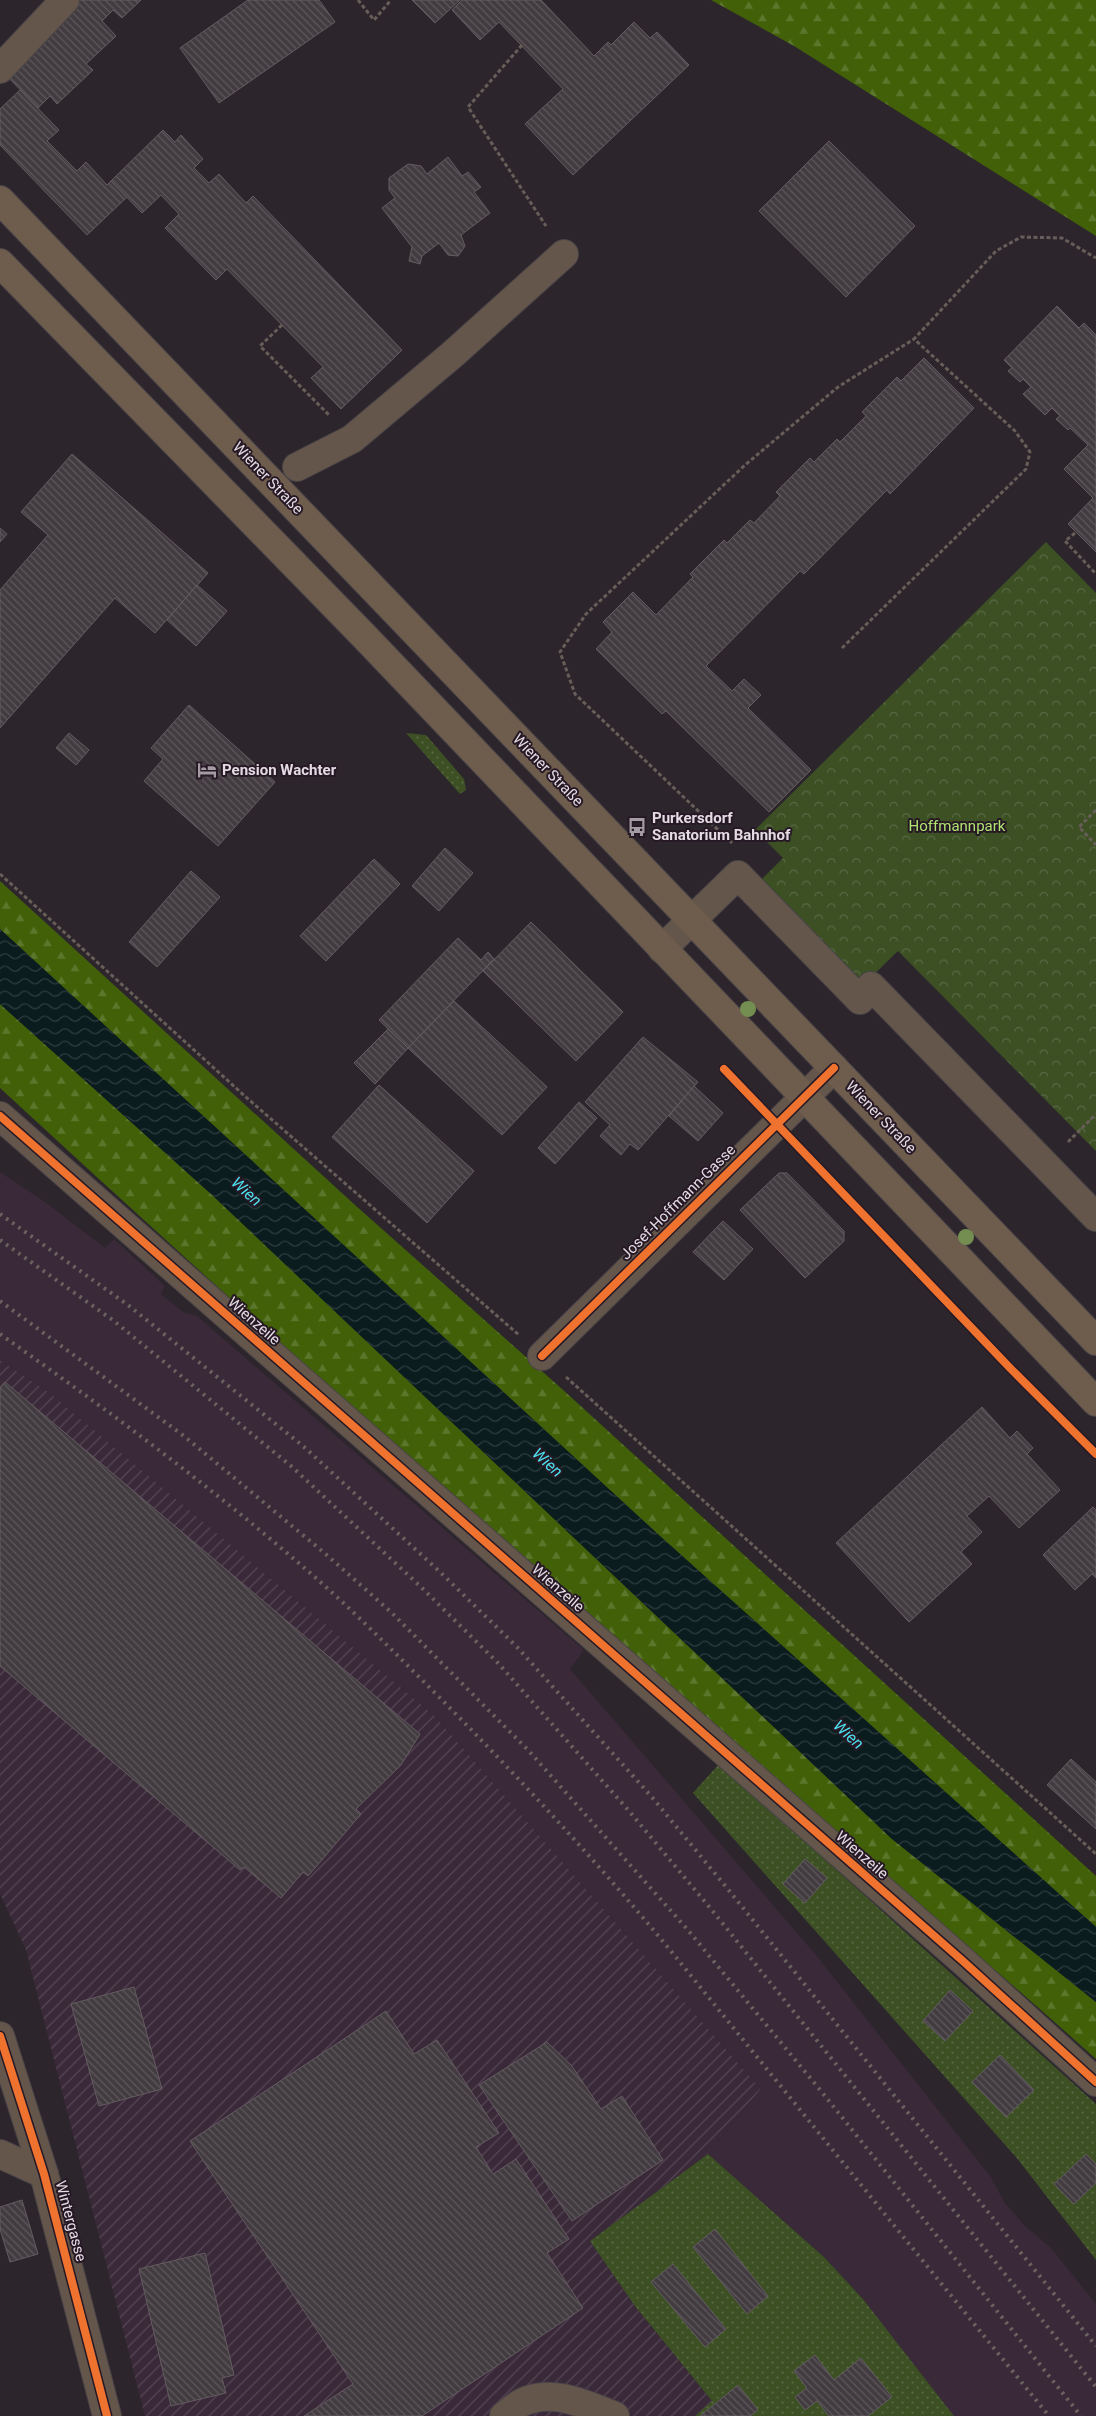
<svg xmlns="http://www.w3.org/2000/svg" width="1096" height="2416" viewBox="0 0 1096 2416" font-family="Roboto,sans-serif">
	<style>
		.industrial { fill: url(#industrial-furrows) }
		.built { fill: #3a2939 }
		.grass { fill: url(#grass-dots) }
		.forest { fill: url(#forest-firs) }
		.park { fill: url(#park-crowns) }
		.water { fill: url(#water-waves) }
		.building { fill: url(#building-back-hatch); stroke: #645c61 }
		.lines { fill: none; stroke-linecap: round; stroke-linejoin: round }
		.minor-casing { stroke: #494448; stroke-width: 30 }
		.major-casing { stroke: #494448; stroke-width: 30 }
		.path { stroke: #685e59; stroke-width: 3; stroke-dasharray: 4 2.5; stroke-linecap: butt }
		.minor { stroke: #65564b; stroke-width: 28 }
		.major { stroke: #6e5c4d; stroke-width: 28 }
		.rail { stroke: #6b625f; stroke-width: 4; stroke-dasharray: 2.5 5; stroke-linecap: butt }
		.cycleway-casing { stroke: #261925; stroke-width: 11 }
		.cycleway { stroke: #ef722f; stroke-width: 8 }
		.tree { fill: #748e51 }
		.labels { text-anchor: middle; stroke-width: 4; stroke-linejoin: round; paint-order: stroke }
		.street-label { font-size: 15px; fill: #e4dbe3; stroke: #261925 }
		.poi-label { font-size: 15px; font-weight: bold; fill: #e4dbe3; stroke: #261925; text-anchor: start }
		.park-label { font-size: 15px; fill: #aee370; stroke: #261925 }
		.water-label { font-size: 16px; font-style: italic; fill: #4ae1ed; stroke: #261925 }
	</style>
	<defs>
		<pattern id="industrial-furrows" width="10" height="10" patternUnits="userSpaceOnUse" patternTransform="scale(1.25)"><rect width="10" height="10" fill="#3a2939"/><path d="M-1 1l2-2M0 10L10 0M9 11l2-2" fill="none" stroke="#564756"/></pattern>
		<pattern id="grass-dots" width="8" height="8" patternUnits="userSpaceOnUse" patternTransform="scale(1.25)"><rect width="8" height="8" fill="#3c5024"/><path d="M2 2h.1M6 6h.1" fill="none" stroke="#586944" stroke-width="1.8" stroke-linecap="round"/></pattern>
		<pattern id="forest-firs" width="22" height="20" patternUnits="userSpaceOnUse" patternTransform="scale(1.25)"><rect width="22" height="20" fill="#416008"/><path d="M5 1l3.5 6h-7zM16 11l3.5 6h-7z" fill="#5c762c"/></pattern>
		<pattern id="park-crowns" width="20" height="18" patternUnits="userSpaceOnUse" patternTransform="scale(1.25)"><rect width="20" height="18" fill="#3c5024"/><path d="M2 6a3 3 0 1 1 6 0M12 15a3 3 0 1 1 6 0" fill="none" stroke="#586944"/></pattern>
		<pattern id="water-waves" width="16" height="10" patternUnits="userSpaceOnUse" patternTransform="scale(1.25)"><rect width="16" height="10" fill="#0b1c1e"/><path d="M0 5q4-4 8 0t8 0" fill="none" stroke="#2e3c3f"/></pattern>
		<pattern id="building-back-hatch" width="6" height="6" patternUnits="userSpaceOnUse" patternTransform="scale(1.25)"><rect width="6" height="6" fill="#423c40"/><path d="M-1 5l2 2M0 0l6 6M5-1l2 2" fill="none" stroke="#5d585b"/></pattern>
	</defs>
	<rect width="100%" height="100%" fill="#2c262c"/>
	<!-- industrial -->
	<path class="industrial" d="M0,1360l50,33 385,323 326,373 -53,65 -118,87 45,65 78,96 -18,14h-550l-119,-466 -26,-56z"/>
	<!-- built -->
	<path class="built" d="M0,1172l45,30 60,46 9,-9 51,47 -4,8 22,18 14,4 387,334 -14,19 246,286 174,221 15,27 19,22 27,23 45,56v112h-142l-91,-117 -39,-42 -116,-103 53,-65 -326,-373 -385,-323 -50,-33z"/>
	<!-- grass -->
	<g class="grass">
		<path d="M406,733l20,2 38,44 2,11 -6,4z"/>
		<path d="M719,1764l377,340v156l-80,-103 -323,-364z"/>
		<path d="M708,2154l116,103 39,42 91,117h-259l17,-15 -77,-95 -45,-65z"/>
	</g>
	<!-- forest -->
	<g class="forest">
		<path d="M711,0h385v236l-302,-190z"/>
		<path d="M0,881l355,324 207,184 534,487v51l-435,-390 -661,-608z"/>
		<path d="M0,1004l211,190 681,645 204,163v57c-126,-113 -257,-221 -384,-332 -240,-210 -478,-423 -712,-639z"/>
	</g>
	<!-- park -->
	<path class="park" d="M1046,542l50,51v558l-198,-200 -39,38 -103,-104 27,-27 -28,-28z"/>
	<!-- water -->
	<path class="water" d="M0,929l661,608 435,390v75l-204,-163 -681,-645 -211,-190z"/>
	<!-- building -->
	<g class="building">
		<path d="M72,0h69l-19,18 -9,-8 -11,11 14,15 -30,28 7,6 -36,34 -7,-8 -12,12 -32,-33z"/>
		<path d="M248,0h71l16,22 -116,81 -39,-55z"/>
		<path d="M412,0h48l-25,23z"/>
		<path d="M462,0h79l53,56 14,-14 3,3 23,-23 16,16 7,-6 32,33 -116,110 -48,-51 38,-35 -64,-67 -19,18 -28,-30z"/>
		<path d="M20,90l39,40 -12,11 30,30 9,-9 21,23 4,-4 16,16 -40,38 -87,-90v-36z"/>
		<path d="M163,130l12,12 6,-7 22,24 -9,9 15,15 10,-9 27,29 7,-7 149,154 -61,59 -30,-31 12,-11 -41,-42 -55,-56 -11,11 -51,-52 14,-14 -18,-19 -19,18 -31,-32z"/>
		<path d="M829,141l86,85 -69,71 -87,-86z"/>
		<path d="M448,157l14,19 6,-4 13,15 -7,5 16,21 -29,22 4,11 -7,10 -10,-1 -9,-12 -17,13 -2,8 -11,-3 3,-14 -30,-39 13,-10 -6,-8v-12l19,-14 13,2 6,8z"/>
		<path d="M1057,306l22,22 5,-5 12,12v217l-28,-28 25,-26 -29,-29 24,-24 -18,-17 -2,2 -12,-11 4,-3 -8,-8 -7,7 -22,-21 8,-7 -8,-8 -3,3 -12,-11 4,-3 -8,-8z"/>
		<path d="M924,358l50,50 -84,86 -3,-4 -83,84 -4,-3 -94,95 26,25 12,-12 17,16 -13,13 63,62 -42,42 -103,-101 -4,3 -66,-65 16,-17 -9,-10 30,-30 23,23 37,-38 -3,-3 34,-34 3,3 23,-23 4,3 26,-27 -4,-4 34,-34 4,4 23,-23 3,3 26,-26 -4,-4 35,-35 4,4z"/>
		<path d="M72,454l136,119 -53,60 -40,-35 -115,130v-138l48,-55 -27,-23z"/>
		<path d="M0,528l7,6 -7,8z"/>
		<path d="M197,585l30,26 -31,35 -29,-26z"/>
		<path d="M189,705l86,77 -57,64 -74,-65 19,-22 -12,-11z"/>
		<path d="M69,733l20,17 -13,15 -20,-17z"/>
		<path d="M445,848l28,25 -34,38 -27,-25z"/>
		<path d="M374,859l26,25 -74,77 -26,-25z"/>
		<path d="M191,871l29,26 -63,70 -28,-25z"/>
		<path d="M531,922l92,90 -47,49 -93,-90z"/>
		<path d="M458,938l23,22 7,-8 6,7 -86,89 -29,-28z"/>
		<path d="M454,1001l93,86 -45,48 -94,-87z"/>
		<path d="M388,1029l20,19 -33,36 -21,-21z"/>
		<path d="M643,1037l55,45 -60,68 -8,-6 -9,11 -21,-19 10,-11 -25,-23z"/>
		<path d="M379,1085l95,86 -47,52 -95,-86z"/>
		<path d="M694,1086l29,27 -25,28 -29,-25z"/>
		<path d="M579,1102l18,16 -42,46 -17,-16z"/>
		<path d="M779,1173h8l57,58v10l-39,37 -65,-68z"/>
		<path d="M723,1221l30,28 -29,31 -31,-28z"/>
		<path d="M5,1382l415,352 -19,31 -45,44 5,5 -40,47 -13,15 -5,-4 -22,26 -37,-31 -4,3 -240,-204v-278z"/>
		<path d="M982,1407l28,31 7,-7 16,17 -6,6 33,36 -41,38 -30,-32 -22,20 15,16 -21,20 11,12 -63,58 -73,-79z"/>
		<path d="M1093,1507l3,3v68l-4,-4 -17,16 -32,-35z"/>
		<path d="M1071,1759l25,23v47l-49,-44z"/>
		<path d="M805,1859l22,19 -22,25 -22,-19z"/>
		<path d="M134,1987l28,102 -63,17 -28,-102z"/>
		<path d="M950,1990l23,21 -28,30 -22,-20z"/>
		<path d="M386,2011l28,43 23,-14 62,93 -23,14 17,27 23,-15 53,80 -22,14 36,55 -161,108h-118l49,-32 -163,-243z"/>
		<path d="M547,2042l24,23 30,44 21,-13 41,64 -91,61 -93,-136z"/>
		<path d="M1000,2055l34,35 -28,27 -34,-35z"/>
		<path d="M1086,2154l10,10v19l-22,21 -20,-20z"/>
		<path d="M22,2200l16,54 -28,8 -10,-33v-22z"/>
		<path d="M715,2229l53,67 -21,18 -54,-67z"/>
		<path d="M205,2253l29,122 -12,3 4,15 -55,13 -32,-137z"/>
		<path d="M673,2264l53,65 -21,18 -54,-65z"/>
		<path d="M815,2355l19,25 27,-22 31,39 -24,19h-39l-12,-15 -12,9 -10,-13 12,-9 -13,-17z"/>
		<path d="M738,2385l20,25 -8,6h-50z"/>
	</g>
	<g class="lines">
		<!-- minor casing -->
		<g class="minor-casing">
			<g id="minor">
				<path d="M0,69l65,-69"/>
				<path d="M297,467l55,-28 101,-85 111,-100"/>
				<path d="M662,949l76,-74 122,125 11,-14 225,231"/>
				<path d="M0,1116l964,846 132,120"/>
				<path d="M542,1356l292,-288"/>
				<path d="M0,2036l44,138 63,242"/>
				<path d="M0,2154l44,20"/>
				<path d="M504,2416c6,-4 12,-11 19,-14 30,-14 64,3 92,14"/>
			</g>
		</g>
		<!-- major casing -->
		<g class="major-casing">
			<g id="major">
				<path d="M0,200l1096,1141"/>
				<path d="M0,263l363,372 733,767"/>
			</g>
		</g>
		<!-- path -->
		<g class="path">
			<path d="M358,0l16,20 17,-20"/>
			<path d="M522,45l-54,62 78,119"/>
			<path d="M282,325l-22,21 69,69"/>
			<path d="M1075,533l-10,8 31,33"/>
			<path d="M842,648l184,-179 4,-17 -15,-21 -101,-92 82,-88 25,-14 41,1 34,20"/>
			<path d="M1096,810l-17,17 17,18"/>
			<path d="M732,843l-157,-149 -15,-42 26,-38 159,-149 93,-78 76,-48"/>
			<path d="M0,874l247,224 272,237"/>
			<path d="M1068,1142l28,-28"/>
			<path d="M566,1377l530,477"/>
		</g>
		<!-- minor -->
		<use href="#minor" class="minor"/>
		<!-- major -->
		<use href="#major" class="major"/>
		<!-- rail -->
		<g class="rail">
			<path d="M0,1214l128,91 175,141 136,125 78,76 134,149 80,97 365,453"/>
			<path d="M0,1240l114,81 177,145 130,121 77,76 131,148 82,98 385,478"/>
			<path d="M0,1301l184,135 144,120 64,57 136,137 159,179 134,162 260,325"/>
			<path d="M0,1334c109,77 217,157 317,245 45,40 86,82 128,124 77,78 151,158 221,242l383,471"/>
		</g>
		<!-- cycleway casing -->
		<g class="cycleway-casing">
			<g id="cycleway">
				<path d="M724,1069l287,300 85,85"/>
				<path d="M0,1116l964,846 132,120"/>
				<path d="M542,1356l292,-288"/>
				<path d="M0,2036l44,138 63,242"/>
			</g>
		</g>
		<!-- cycleway -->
		<use href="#cycleway" class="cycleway"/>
	</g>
	<!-- trees -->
	<g class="tree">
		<circle cx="748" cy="1009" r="8"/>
		<circle cx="966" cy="1237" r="8"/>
	</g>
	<!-- icons -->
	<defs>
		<g id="hotel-bare" transform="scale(1.5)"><path d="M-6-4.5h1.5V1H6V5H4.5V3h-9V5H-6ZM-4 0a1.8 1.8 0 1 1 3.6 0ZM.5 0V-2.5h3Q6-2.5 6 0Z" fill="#a49ca3" stroke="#261925" stroke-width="2.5" paint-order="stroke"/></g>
		<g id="bus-bare" transform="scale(1.5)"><path d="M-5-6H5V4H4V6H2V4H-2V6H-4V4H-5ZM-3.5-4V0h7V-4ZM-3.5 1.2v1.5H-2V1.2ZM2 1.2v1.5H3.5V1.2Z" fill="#a49ca3" stroke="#261925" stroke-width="2.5" paint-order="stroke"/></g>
	</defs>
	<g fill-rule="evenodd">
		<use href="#hotel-bare" x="207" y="770"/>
		<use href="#bus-bare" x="637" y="827"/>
	</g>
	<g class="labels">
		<!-- street labels -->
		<g class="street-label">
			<text transform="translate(268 478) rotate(46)" y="5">Wiener Straße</text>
			<text transform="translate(548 770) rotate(46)" y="5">Wiener Straße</text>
			<text transform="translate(881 1117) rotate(46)" y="5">Wiener Straße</text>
			<text transform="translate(678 1202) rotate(-45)" y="5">Josef-Hoffmann-Gasse</text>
			<text transform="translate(254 1321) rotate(41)" y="5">Wienzeile</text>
			<text transform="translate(558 1588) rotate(41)" y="5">Wienzeile</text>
			<text transform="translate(862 1855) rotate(41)" y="5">Wienzeile</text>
			<text transform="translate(71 2221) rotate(75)" y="5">Wintergasse</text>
		</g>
		<!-- poi labels -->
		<g class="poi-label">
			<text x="222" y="775">Pension Wachter</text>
			<text x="652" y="823">Purkersdorf<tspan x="652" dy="17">Sanatorium Bahnhof</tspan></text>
		</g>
		<!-- park labels -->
		<g class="park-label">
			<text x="957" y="831">Hoffmannpark</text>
		</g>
		<!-- water labels -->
		<g class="water-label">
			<text transform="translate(247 1191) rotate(42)" y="6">Wien</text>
			<text transform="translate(548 1462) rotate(42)" y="6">Wien</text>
			<text transform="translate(849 1734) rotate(42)" y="6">Wien</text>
		</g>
	</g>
</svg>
